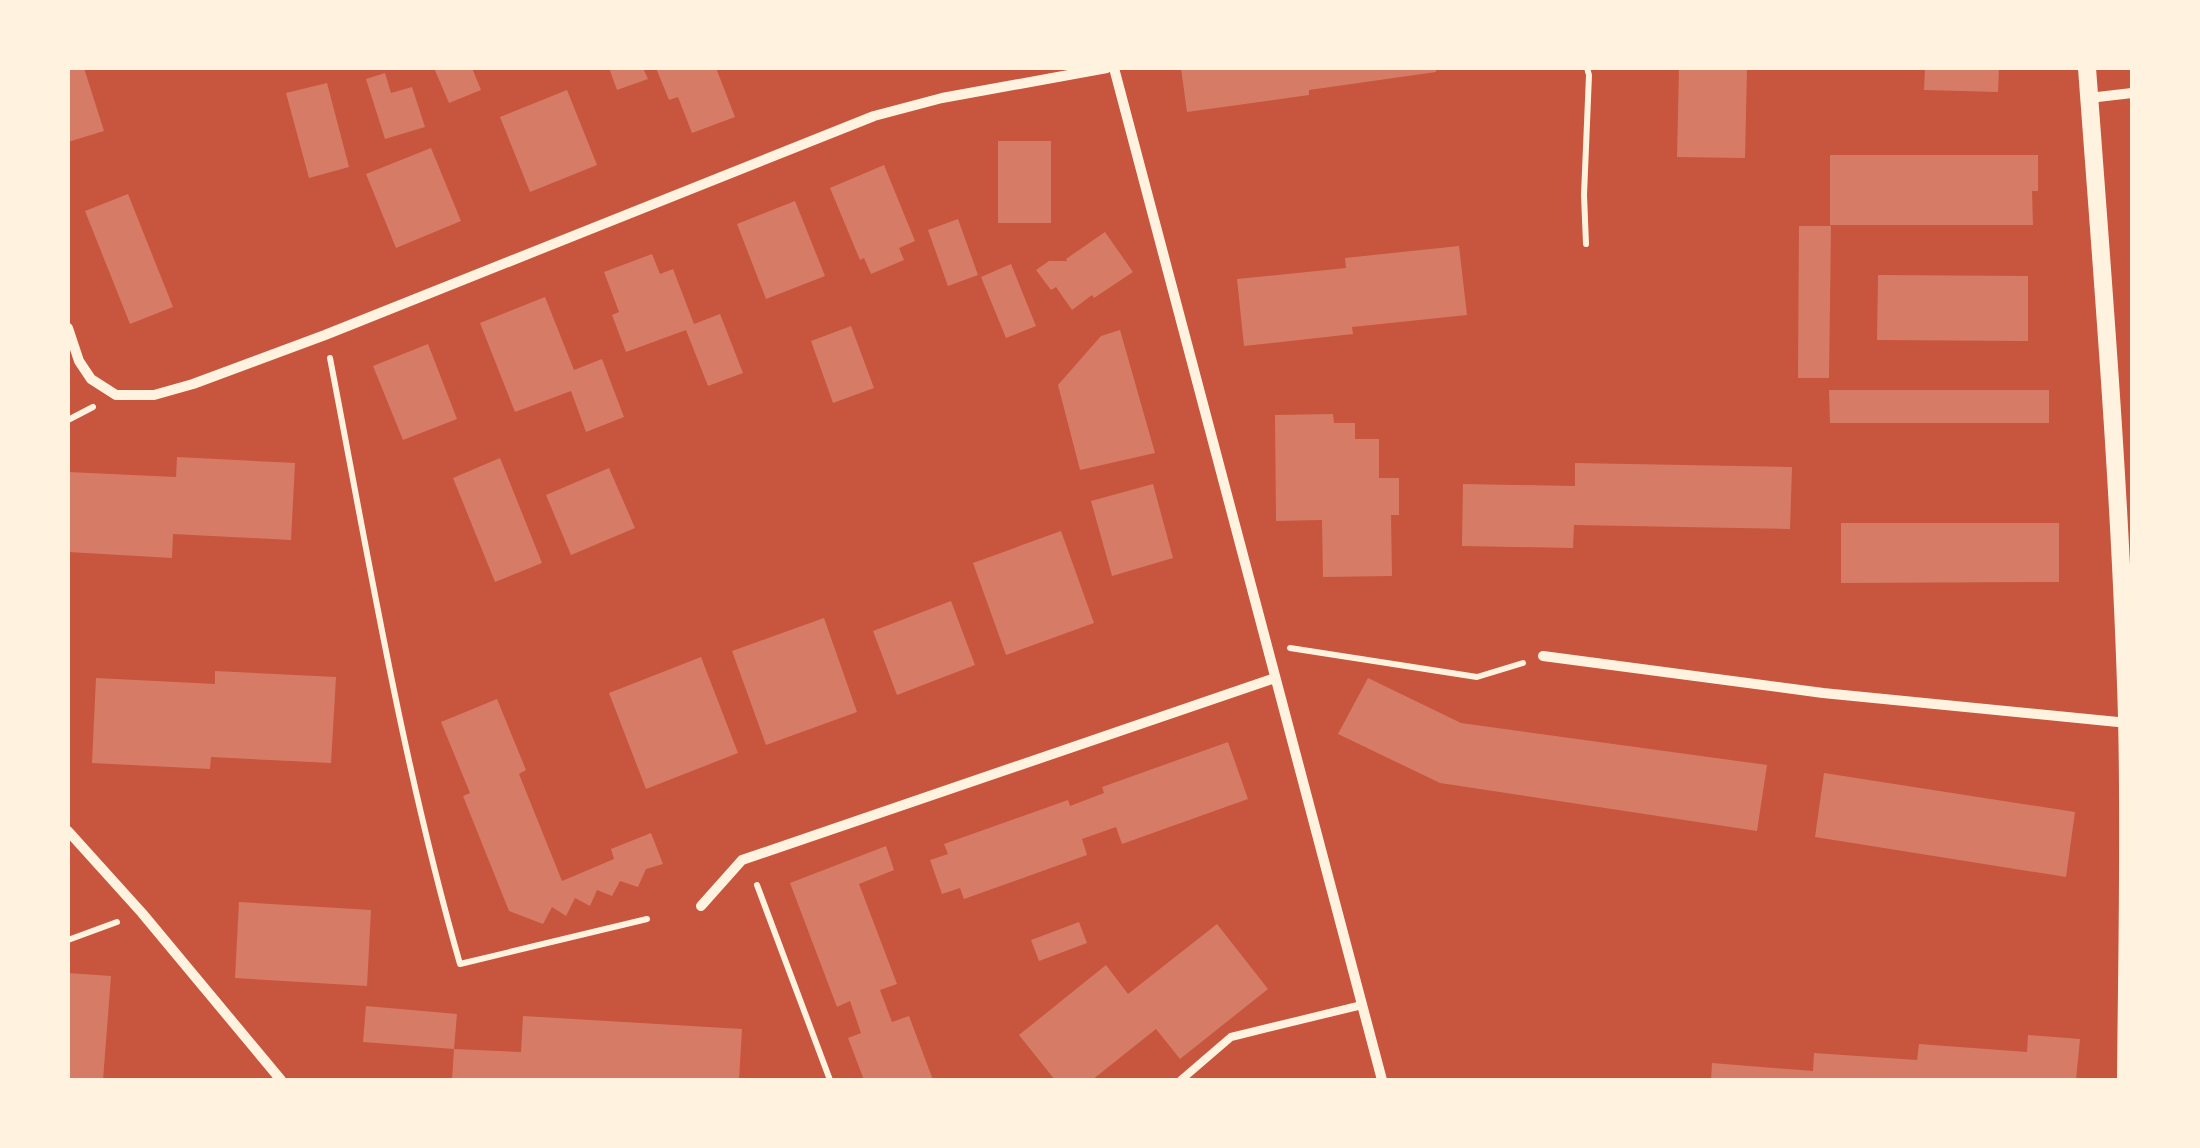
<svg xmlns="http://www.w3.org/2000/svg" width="2200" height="1148" viewBox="0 0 2200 1148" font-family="'IBM Plex Sans',sans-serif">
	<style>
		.building { fill: #d67c66 }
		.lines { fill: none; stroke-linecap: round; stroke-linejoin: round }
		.path { stroke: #fff3e0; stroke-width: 6 }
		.service { stroke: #fff3e0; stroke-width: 8 }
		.minor { stroke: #fff3e0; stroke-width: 10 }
		.tertiary { stroke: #fff3e0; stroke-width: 18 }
	</style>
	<rect width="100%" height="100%" fill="#c8553d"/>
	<!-- building -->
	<g class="building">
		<path d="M68,68h16l20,63 -36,11z"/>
		<path d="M434,68h38l9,22 -32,13z"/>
		<path d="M609,68h34l5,11 -31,11z"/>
		<path d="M656,68h60l19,49 -43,16 -14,-36 -9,3z"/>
		<path d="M1181,68h255v4l-127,18v5l-122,17z"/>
		<path d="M1679,68h68l-2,90 -68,-1z"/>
		<path d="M1925,68h74l-1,24 -74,-2z"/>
		<path d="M385,73l6,20 21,-6 13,40 -40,12 -19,-60z"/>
		<path d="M327,83l22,84 -40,11 -23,-85z"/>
		<path d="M567,90l30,75 -67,27 -30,-75z"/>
		<rect x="998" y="141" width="53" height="82"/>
		<path d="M431,148l30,73 -65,27 -30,-74z"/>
		<path d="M1830,155h208v36h-6l1,34h-203z"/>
		<path d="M884,165l31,76 -16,7 5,12 -33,14 -7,-16 -4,2 -30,-72z"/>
		<path d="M128,194l45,113 -43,17 -45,-113z"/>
		<path d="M795,201l30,75 -59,23 -29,-75z"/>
		<path d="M958,219l20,56 -30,11 -20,-56z"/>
		<path d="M1799,226h32l-2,152h-31z"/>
		<path d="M1105,232l28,40 -39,26 -2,-3 -20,15 -16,-23 -5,3 -15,-20 13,-9h18l-1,-2z"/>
		<path d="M1459,246l8,69 -115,12 1,7 -109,12 -7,-67 109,-11 -1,-10z"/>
		<path d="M652,254l8,20 13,-5 21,55 26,-10 23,59 -35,13 -22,-56 -60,22 -14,-37 7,-3 -15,-40z"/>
		<path d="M1011,264l25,62 -30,12 -25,-61z"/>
		<path d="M1878,275l150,1v65l-151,-1z"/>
		<path d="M545,297l29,73 28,-11 22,58 -38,15 -15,-41 -56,21 -35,-89z"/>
		<path d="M851,326l23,62 -41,15 -22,-62z"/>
		<path d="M1120,330l35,123 -75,17 -22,-85 43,-49z"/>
		<path d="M428,344l29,75 -54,21 -30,-74z"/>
		<path d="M1829,390h220v33h-219z"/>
		<path d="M1333,414l1,9h21v16h24v39h20v37h-8l1,61 -69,1 -1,-57 -46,1 -1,-106z"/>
		<path d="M177,457l118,6 -4,77 -118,-6 -1,24 -104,-6v-80l108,5z"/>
		<path d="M500,458l42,105 -47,19 -42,-104z"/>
		<path d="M1575,463l217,4 -2,62 -216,-4 -1,23 -111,-2 1,-62 112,2z"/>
		<path d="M609,468l26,60 -64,27 -25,-60z"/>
		<path d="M1153,484l20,74 -61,18 -21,-75z"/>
		<path d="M1841,523h218v59l-218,1z"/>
		<path d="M1061,531l33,92 -88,32 -33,-92z"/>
		<path d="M951,601l24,64 -78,30 -24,-64z"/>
		<path d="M824,618l33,94 -91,33 -34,-94z"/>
		<path d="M701,657l37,96 -92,36 -37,-96z"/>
		<path d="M215,671l121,6 -5,86 -120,-6 -1,12 -118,-6 4,-85 119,6z"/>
		<path d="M1368,678l93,45 306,42 -10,66 -317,-48 -102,-49z"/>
		<path d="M497,699l29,71 -7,4 43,107 52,-22 -3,-10 40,-16 12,31 -17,5 -8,18 -18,-6 -8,15 -15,-6 -7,16 -15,-8 -9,18 -14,-9 -9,17 -34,-13 -46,-115 7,-3 -29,-71z"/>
		<path d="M1228,742l20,57 -126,45 -6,-17 -34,12 5,16 -123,44 -4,-11 -18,6 -12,-34 18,-6 -4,-10 124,-44 2,6 34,-13 -2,-6z"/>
		<path d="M1824,773l251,39 -9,65 -251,-40z"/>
		<path d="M886,846l8,24 -35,14 38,100 -17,6 12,32 17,-6 24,64h-69l-16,-42 13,-5 -11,-32 -13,6 -47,-124z"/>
		<path d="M239,902l132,8 -4,76 -132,-8z"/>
		<path d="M1079,922l8,21 -48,18 -8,-21z"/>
		<path d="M1217,924l51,65 -88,70 -24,-30 -64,51h-37l-36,-45 87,-70 22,29z"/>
		<path d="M68,973l43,3 -8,104h-35z"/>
		<path d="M366,1006l91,8 -3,35 67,3 2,-36 219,13 -3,51h-287l2,-31 -91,-7z"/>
		<path d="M2028,1035l52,4 -4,41h-365l1,-17 101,8 1,-18 103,7 2,-16 108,8z"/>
	</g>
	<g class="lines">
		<!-- path -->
		<g class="path">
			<path d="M1586,244l-2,-49 5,-120 -2,-7"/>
			<path d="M330,358c39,203 73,407 130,606l187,-45"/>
			<path d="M68,420l25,-13"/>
			<path d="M1290,648l187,29 46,-14"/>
			<path d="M757,885l73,195"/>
			<path d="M68,940l49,-18"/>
		</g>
		<!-- service -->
		<path class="service" d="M1181,1080l50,-43 131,-32"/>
		<!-- minor -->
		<g class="minor">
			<path d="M1114,68l268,1012"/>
			<path d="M2089,98l43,-5"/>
			<path d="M68,328l11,33 12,18 25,16h38l39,-11 132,-49 549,-219 68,-18 165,-30"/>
			<path d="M1543,656l280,37 305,30"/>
			<path d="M68,831l74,82 139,167"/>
			<path d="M701,906l41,-46 533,-182"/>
		</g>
		<!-- tertiary -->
		<path class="tertiary" d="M2087,68c16,216 34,432 40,649 3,121 0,243 -1,363"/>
	</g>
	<!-- border -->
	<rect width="2200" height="1148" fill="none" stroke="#fff3e0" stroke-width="140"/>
</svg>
